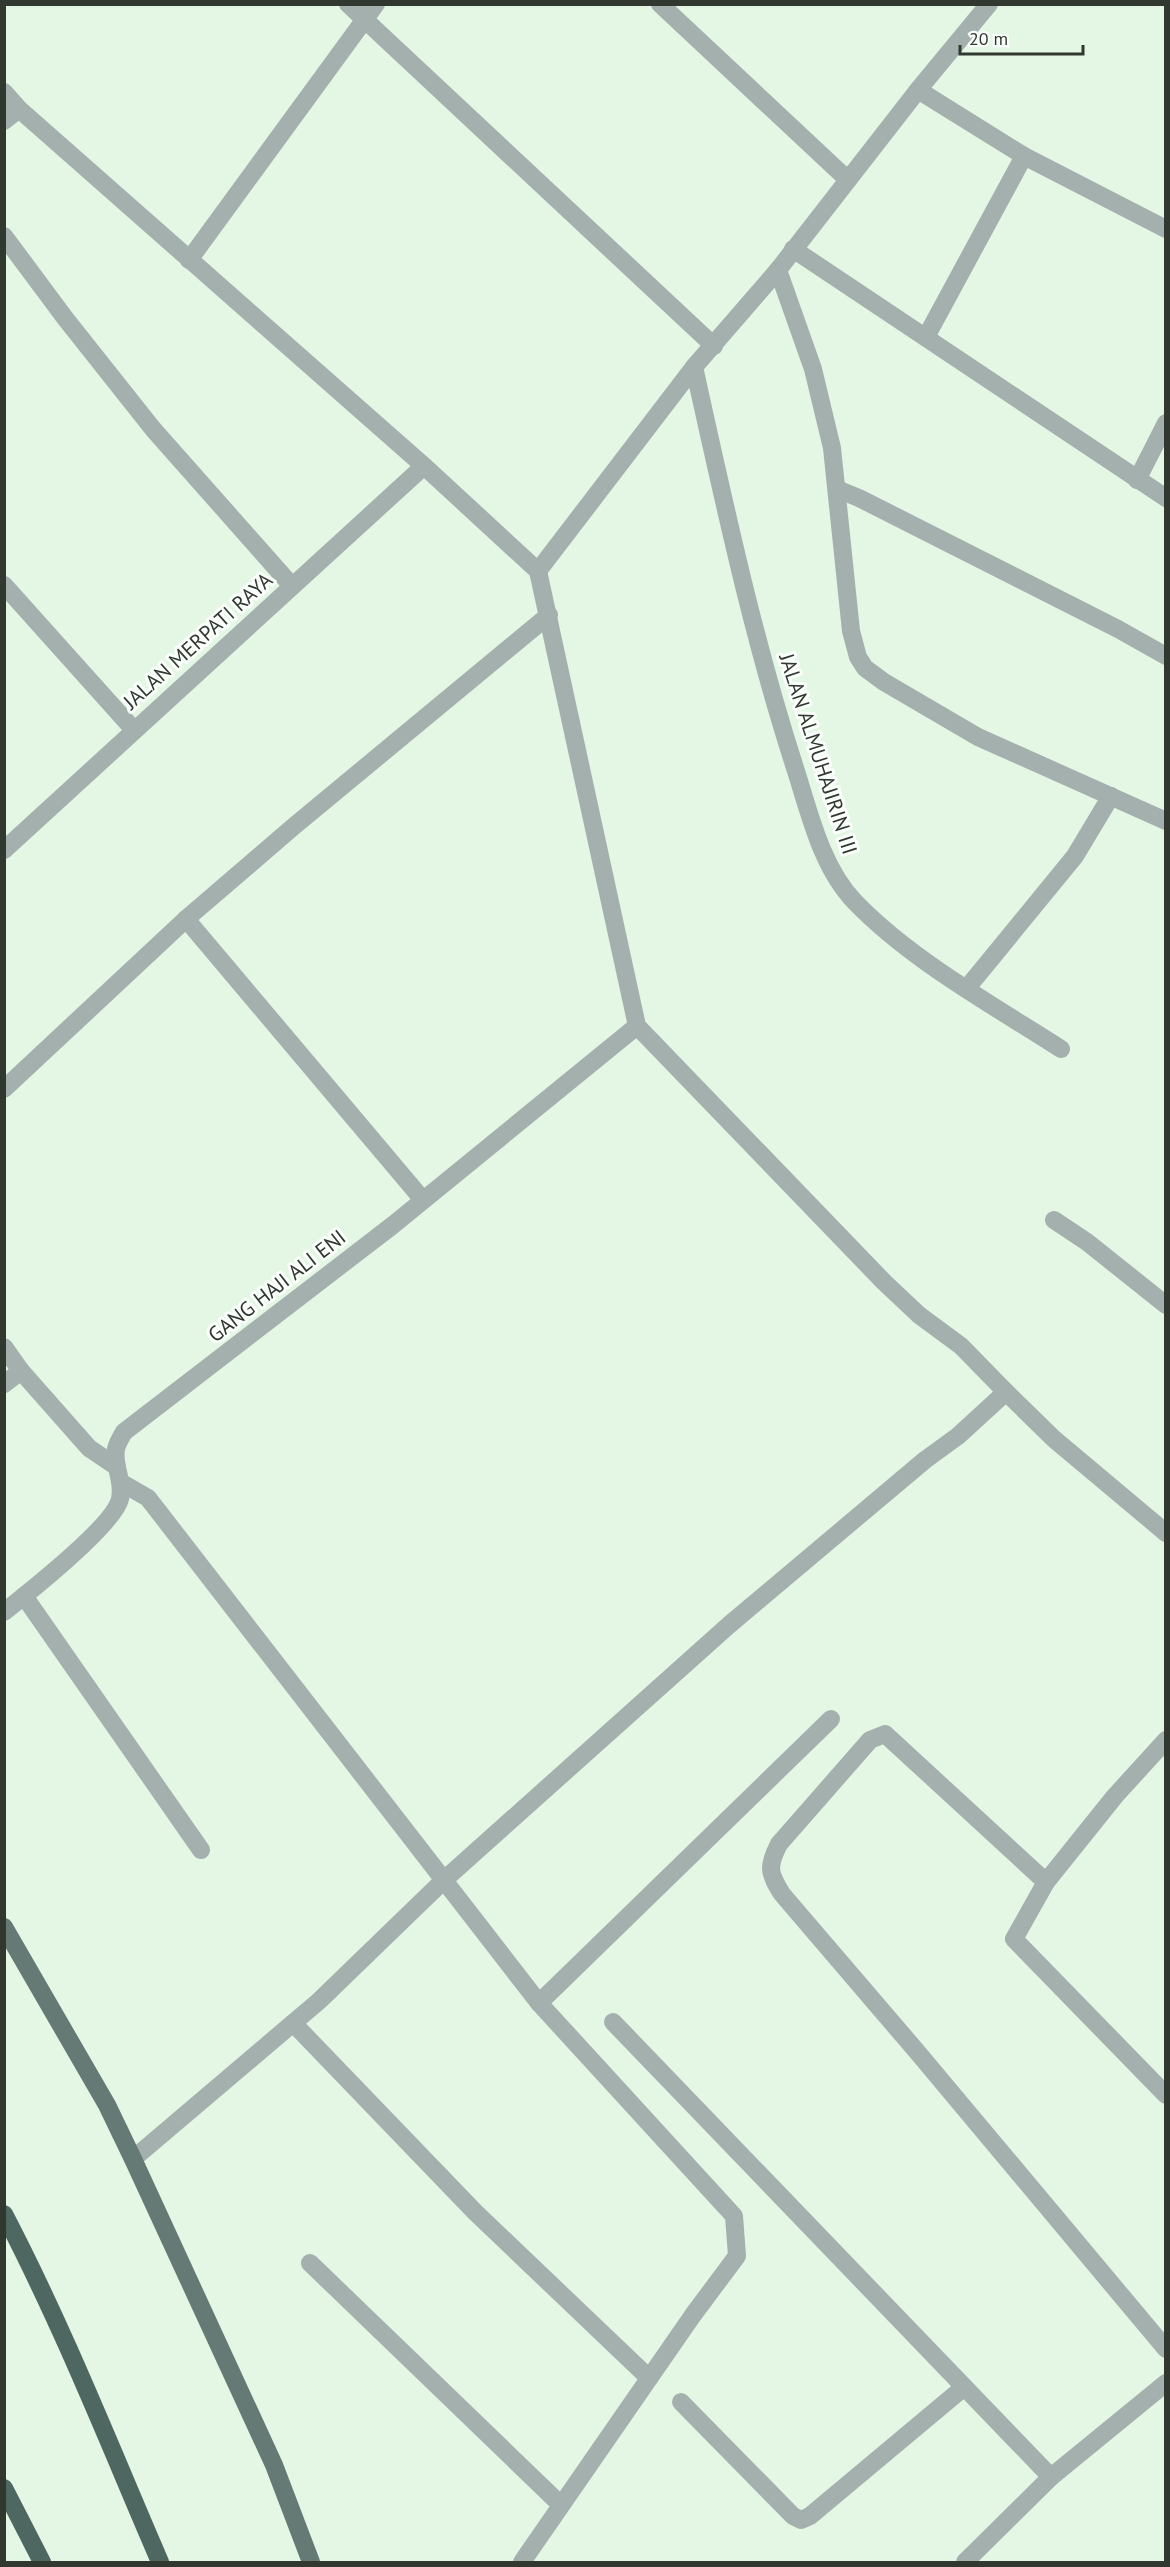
<svg xmlns="http://www.w3.org/2000/svg" width="1170" height="2567" viewBox="0 0 1170 2567" font-family="'PT Sans',sans-serif">
	<style>
		.lines { fill: none; stroke-linecap: round; stroke-linejoin: round }
		.minor { stroke: #a4b0ad; stroke-width: 18 }
		.major { stroke: #657a75; stroke-width: 18 }
		.highway { stroke: #4e6761; stroke-width: 18 }
		.labels { text-anchor: middle; stroke-width: 6; stroke-linejoin: round; paint-order: stroke }
		.street-label { font-size: 21px; fill: #313830; stroke: #fbfffb }
	</style>
	<rect width="100%" height="100%" fill="#e4f6e4"/>
	<g class="lines">
		<!-- minor -->
		<g class="minor">
			<path d="M348,4l366,342"/>
			<path d="M660,4l187,175"/>
			<path d="M918,90l106,66 142,73"/>
			<path d="M4,92l15,17 405,357 114,105 99,455 247,256 35,33 42,31 45,46 -48,44 -33,24 -196,165 -285,255 -125,121 -186,158"/>
			<path d="M4,121l15,-12"/>
			<path d="M4,236l61,82 88,111 139,157"/>
			<path d="M793,249l373,249"/>
			<path d="M189,260l187,-256"/>
			<path d="M778,270l35,99 19,79 19,183 7,26 7,11 19,14 94,55 188,84"/>
			<path d="M926,337l98,-181"/>
			<path d="M694,367c30,135 59,272 102,404 14,44 26,97 59,131 57,59 138,103 206,147"/>
			<path d="M1137,480l29,-57"/>
			<path d="M837,489l22,9 259,131 48,27"/>
			<path d="M538,571l156,-204 84,-97 140,-180 71,-86"/>
			<path d="M4,585l130,145"/>
			<path d="M4,850l420,-384"/>
			<path d="M186,919l237,281"/>
			<path d="M967,988l108,-132 36,-60"/>
			<path d="M4,1089l182,-170 107,-92 256,-212"/>
			<path d="M1054,1220l33,22 79,63"/>
			<path d="M4,1347l17,24 68,77 28,19"/>
			<path d="M4,1384l17,-13"/>
			<path d="M1006,1392l48,47 112,94"/>
			<path d="M122,1483l26,15 391,505 195,213 3,40 -44,59 -171,247"/>
			<path d="M24,1596l177,254"/>
			<path d="M4,1612c24,-19 110,-87 116,-113 4,-19 -7,-32 -4,-50 1,-5 5,-12 8,-17l269,-207 244,-199"/>
			<path d="M1046,1882l69,-86 51,-56"/>
			<path d="M539,2003l292,-284"/>
			<path d="M613,2022l438,455 115,-94"/>
			<path d="M293,2023l182,189 174,166"/>
			<path d="M1166,2095l-152,-156 32,-57 -161,-148 -15,6 -91,104c-12,23 -10,29 3,50l137,160 247,295"/>
			<path d="M310,2263l251,242"/>
			<path d="M681,2402l112,114 8,4 9,-4 153,-128"/>
			<path d="M965,2562l86,-85"/>
		</g>
		<!-- major -->
		<path class="major" d="M4,1927l103,178 26,54 141,306 37,97"/>
		<!-- highway -->
		<g class="highway">
			<path d="M4,2214c59,113 106,232 156,348"/>
			<path d="M4,2488l38,74"/>
		</g>
	</g>
	<g class="labels">
		<!-- street labels -->
		<g class="street-label">
			<text transform="translate(198 641) rotate(-42)" y="7">JALAN MERPATI RAYA</text>
			<text transform="translate(818 754) rotate(72)" y="7">JALAN ALMUHAJIRIN III</text>
			<text transform="translate(277 1286) rotate(-38)" y="7">GANG HAJI ALI ENI</text>
		</g>
	</g>
	<!-- border -->
	<rect width="1170" height="2567" fill="none" stroke="#313830" stroke-width="12"/>
	<!-- scale -->
	<path d="M960 45v9h123v-9" fill="none" stroke="#313830" stroke-width="3"/>
	<text x="969" y="45" font-size="18" fill="#313830" stroke="#fbfffb" stroke-width="4.5" paint-order="stroke">20 m</text>
</svg>
